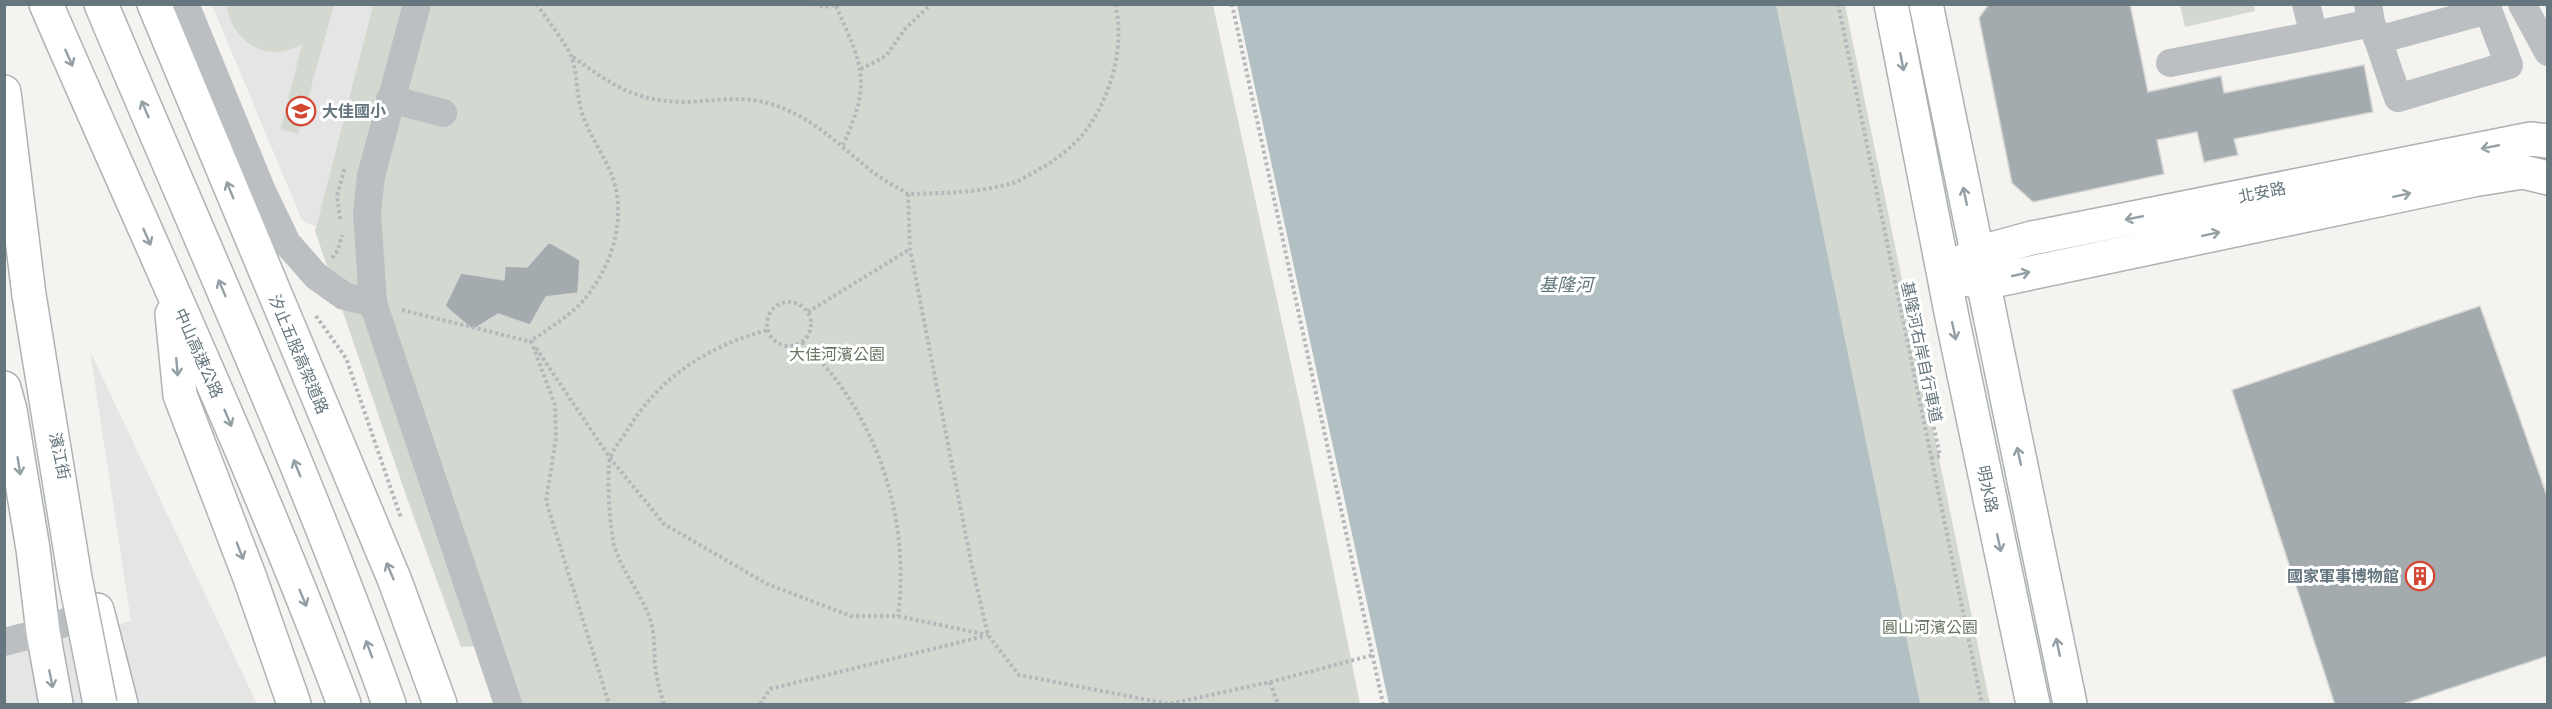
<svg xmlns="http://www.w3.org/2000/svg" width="2552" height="709" viewBox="0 0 2552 709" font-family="'Archivo Narrow','Noto Sans TC',sans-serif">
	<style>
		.built { fill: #e4e5e4 }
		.green { fill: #d3d8d0 }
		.water { fill: #b3c0c3 }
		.building { fill: #a3abaf; stroke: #d5d5d3; stroke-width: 1.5 }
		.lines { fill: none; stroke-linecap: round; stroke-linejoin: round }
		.major-casing { stroke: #acb2b4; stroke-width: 36 }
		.highway-casing { stroke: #aeb3b5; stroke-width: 36 }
		.path { stroke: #b5b8ba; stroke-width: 4; stroke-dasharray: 3 3; stroke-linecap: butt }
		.minor { stroke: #bbbfc2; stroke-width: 28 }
		.major { stroke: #fff; stroke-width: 33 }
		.highway { stroke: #fff; stroke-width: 33 }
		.highway-bridge-casing { stroke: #aeb3b5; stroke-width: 36; stroke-linecap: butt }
		.highway-bridge { stroke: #fff; stroke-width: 33 }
		.oneway { stroke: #939fa5 }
		.labels { text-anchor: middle; stroke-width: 6; stroke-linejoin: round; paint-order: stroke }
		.poi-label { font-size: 16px; font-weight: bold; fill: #65767e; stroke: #fff; text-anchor: start }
		.street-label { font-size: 16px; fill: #65767e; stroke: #fff }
		.park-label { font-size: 16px; fill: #697663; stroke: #fff }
		.water-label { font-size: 18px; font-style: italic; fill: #61777c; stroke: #fff }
	</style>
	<rect width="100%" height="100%" fill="#f4f3f0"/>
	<!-- built -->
	<g class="built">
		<path d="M212,5h161l-57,221 -10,-3 -5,-5z"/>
		<path d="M90,351l167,353h-252v-49l126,-34z"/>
	</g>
	<!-- green -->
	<g class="green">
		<path d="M227,5h107l-36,129 -17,-5 21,-84c-7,3 -15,6 -23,7 -27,2 -50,-21 -52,-47z"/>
		<path d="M373,5h840l91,419 56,280h-858l-22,-58 -19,1 -54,-149 -92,-267z"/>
		<path d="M1757,5h88l145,699h-89z"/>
		<path d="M2180,5h74l1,6 -70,16z"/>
	</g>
	<!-- water -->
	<path class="water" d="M1237,5h539l144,699h-531z"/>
	<!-- building -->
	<g class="building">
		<path d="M1989,4h141l18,88 73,-16 3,17 140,-28 9,47 -139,27 4,16 -34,7 -7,-30 -40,8 7,34 -131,28 -21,-19 -33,-165z"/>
		<path d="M549,242l31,18 -2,33 -32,4 -16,28 -32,-11 -25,16 -28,-24 16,-33 43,7 1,-14 22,1z"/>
		<path d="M2480,306l67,190v160l-147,49h-65l-103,-315z"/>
	</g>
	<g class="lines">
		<!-- major casing -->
		<g class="major-casing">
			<g id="major">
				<path d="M1891,4l61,313 81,387"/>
				<path d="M1926,4l144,700"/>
				<path d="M1957,265l20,-12 55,-15 499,-99 17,2"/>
				<path d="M1962,278l21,5 490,-103 50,-8 25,6"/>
				<path d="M4,388l6,22 23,139 10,83 13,72"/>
				<path d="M97,610l24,94"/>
			</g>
		</g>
		<!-- highway casing -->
		<g class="highway-casing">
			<g id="highway">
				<path d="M46,4c101,233 209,463 298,700"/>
				<path d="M101,4c98,233 203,463 288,700"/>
				<path d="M154,4l241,577 45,123"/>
				<path d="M4,92l25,203"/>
				<path d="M172,314l8,81 70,183 44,126"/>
			</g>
		</g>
		<!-- path -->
		<g class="path">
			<path d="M537,4c8,13 31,42 35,54 6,19 4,39 11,58 8,22 22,41 30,62 14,43 -2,91 -31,124 -14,15 -34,27 -51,39l24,64 1,32 -10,64 63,203"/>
			<path d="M814,4l10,3 16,-3"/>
			<path d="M1115,4c11,42 -5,97 -32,130 -13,16 -32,29 -50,39 -7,3 -13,8 -20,10 -34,10 -70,10 -105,11l2,55 61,313 17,73 31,40 150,29 101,-22 8,22"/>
			<path d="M1232,4l151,700"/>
			<path d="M1838,4l144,700"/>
			<path d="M836,6c27,61 36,76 7,139"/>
			<path d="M573,57c38,27 62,45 112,45 29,-1 58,-7 86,2 40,12 67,40 98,65 12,10 26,17 39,25"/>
			<path d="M861,69l25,-13 19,-27 26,-25"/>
			<path d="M340,219l-3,-23 8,-29"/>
			<path d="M332,258l6,-8 4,-15"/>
			<circle cx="789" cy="324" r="22"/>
			<path d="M402,310l130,32"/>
			<path d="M808,312l102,-63"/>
			<path d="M316,316l30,42 55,160"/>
			<path d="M802,342c74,69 109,175 96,274"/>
			<path d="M536,348l74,110 54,66 103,60 84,32h47l90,19"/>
			<path d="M1932,404l4,-1 2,10 6,-1"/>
			<path d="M1931,458l9,-2 -11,-52h3"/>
			<path d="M1270,682l103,-27"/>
			<path d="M664,704c-4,-13 -8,-26 -9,-40 -1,-15 0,-30 -5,-45 -9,-26 -28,-47 -36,-74 -4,-17 -8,-71 -4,-87 3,-9 12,-19 17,-27 32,-54 81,-85 141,-101"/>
			<path d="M760,704l10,-15 215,-53"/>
		</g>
		<!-- minor -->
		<g class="minor">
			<path d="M185,4l77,187 25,52 29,33 28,20 29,7"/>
			<path d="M417,4l-46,172 -4,37 6,90 135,401"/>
			<path d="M2368,4l3,19 7,17 110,-30 -1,-6"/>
			<path d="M2522,4l26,48"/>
			<path d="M2314,35l57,-12"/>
			<path d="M2378,40l20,58 111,-33 -21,-55"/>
			<path d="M2170,63l144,-28 -8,-31"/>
			<path d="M390,99l53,14"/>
			<path d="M4,642l39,-10 54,-23"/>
		</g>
		<!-- major -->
		<use href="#major" class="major"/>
		<!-- highway -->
		<use href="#highway" class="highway"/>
		<!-- highway-bridge casing -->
		<g class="highway-bridge-casing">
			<path id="highway-bridge" d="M29,295l46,283 25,126"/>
		</g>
		<!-- highway-bridge -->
		<use href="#highway-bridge" class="highway-bridge"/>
	</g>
	<!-- one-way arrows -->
	<defs><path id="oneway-shaft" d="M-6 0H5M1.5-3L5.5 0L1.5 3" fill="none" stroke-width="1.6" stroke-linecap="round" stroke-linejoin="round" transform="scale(1.5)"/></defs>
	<g class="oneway">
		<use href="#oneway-shaft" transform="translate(69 58) rotate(66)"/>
		<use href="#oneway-shaft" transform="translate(1902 62) rotate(79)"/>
		<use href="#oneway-shaft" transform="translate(145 109) rotate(-113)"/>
		<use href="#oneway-shaft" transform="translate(2490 147) rotate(169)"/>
		<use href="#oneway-shaft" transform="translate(230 190) rotate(-112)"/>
		<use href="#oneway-shaft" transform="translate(2402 195) rotate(-12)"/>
		<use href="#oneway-shaft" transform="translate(1965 196) rotate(-102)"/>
		<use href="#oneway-shaft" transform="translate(2134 218) rotate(169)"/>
		<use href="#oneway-shaft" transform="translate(2211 234) rotate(-12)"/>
		<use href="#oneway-shaft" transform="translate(147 237) rotate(66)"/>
		<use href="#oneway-shaft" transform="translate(2021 274) rotate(-13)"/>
		<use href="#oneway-shaft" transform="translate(222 288) rotate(-113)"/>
		<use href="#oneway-shaft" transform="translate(1954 331) rotate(78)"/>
		<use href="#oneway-shaft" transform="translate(177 367) rotate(85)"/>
		<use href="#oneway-shaft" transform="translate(228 418) rotate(67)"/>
		<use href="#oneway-shaft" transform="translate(2019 456) rotate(-102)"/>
		<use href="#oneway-shaft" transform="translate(19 466) rotate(81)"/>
		<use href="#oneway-shaft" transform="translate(297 468) rotate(-112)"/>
		<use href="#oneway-shaft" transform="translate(1999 543) rotate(78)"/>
		<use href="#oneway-shaft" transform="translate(240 551) rotate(69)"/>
		<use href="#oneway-shaft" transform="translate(390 571) rotate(-113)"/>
		<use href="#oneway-shaft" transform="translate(303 598) rotate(67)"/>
		<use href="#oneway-shaft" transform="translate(2058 647) rotate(-102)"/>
		<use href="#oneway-shaft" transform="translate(369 649) rotate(-110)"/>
		<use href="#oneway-shaft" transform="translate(51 679) rotate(79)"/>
	</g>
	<!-- icons -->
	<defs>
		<g id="school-ring" transform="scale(1.5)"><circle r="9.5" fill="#fff" stroke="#d34731" stroke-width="1.5"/><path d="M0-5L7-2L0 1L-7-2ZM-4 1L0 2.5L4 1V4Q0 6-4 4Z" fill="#d34731"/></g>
		<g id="building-ring" transform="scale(1.5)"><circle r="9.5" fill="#fff" stroke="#d34731" stroke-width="1.5"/><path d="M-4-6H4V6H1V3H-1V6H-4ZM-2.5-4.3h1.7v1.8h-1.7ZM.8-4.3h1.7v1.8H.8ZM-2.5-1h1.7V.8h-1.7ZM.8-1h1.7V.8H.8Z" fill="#d34731"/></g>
	</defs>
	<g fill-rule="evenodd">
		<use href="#school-ring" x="301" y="111"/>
		<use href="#building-ring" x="2420" y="576"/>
	</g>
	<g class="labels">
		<!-- poi labels -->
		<g class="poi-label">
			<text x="322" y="117">大佳國小</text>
			<text x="2399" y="582" text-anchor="end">國家軍事博物館</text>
		</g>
		<!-- street labels -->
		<g class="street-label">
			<text transform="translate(2262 192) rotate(-11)" y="6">北安路</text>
			<text transform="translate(1922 352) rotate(78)" y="6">基隆河右岸自行車道</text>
			<text transform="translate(199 353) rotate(66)" y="6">中山高速公路</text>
			<text transform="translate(299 354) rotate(67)" y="6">汐止五股高架道路</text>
			<text transform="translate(60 456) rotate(78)" y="6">濱江街</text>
			<text transform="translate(1988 489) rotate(78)" y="6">明水路</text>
		</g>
		<!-- park labels -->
		<g class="park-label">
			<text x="837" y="360">大佳河濱公園</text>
			<text x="1930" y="633">圓山河濱公園</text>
		</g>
		<!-- water labels -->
		<g class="water-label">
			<text x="1566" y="291">基隆河</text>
		</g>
	</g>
	<!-- border -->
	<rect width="2552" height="709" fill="none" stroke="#65767e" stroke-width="12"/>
</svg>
